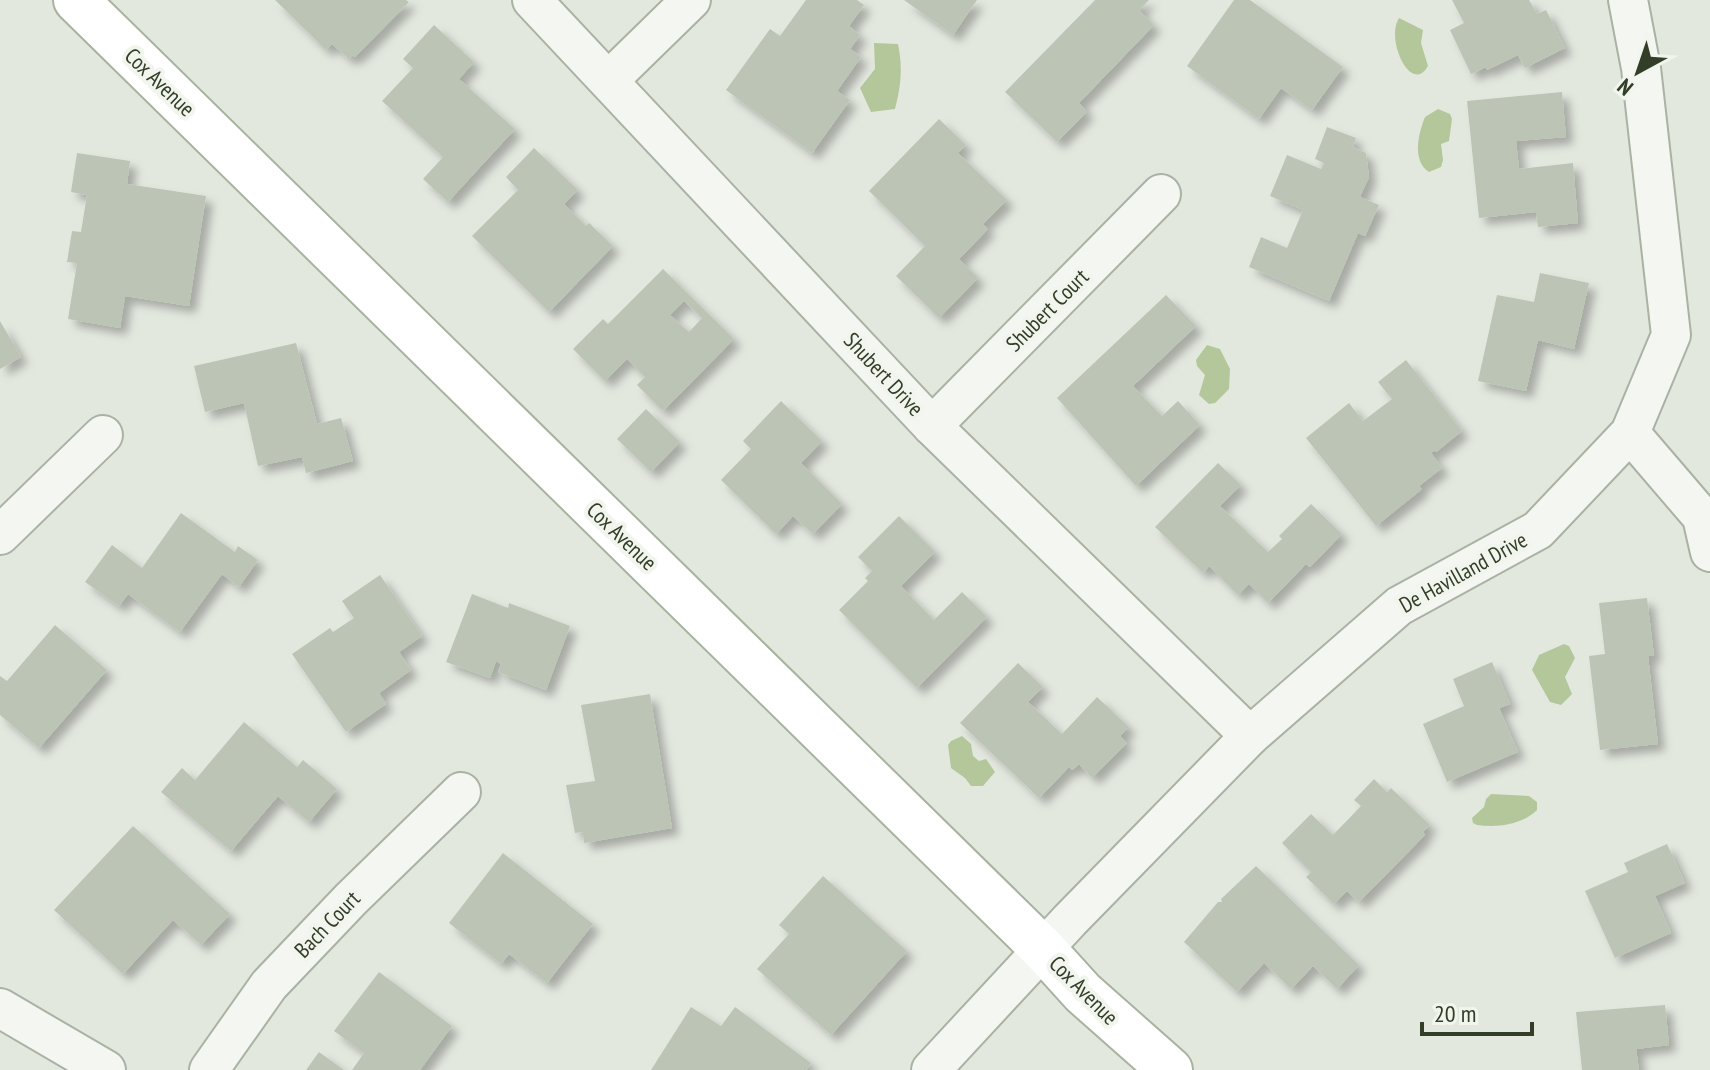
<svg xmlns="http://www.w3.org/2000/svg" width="1710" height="1070" viewBox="0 0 1710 1070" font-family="'PT Sans Narrow',sans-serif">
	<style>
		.water { fill: #b3c79b }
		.building { fill: #bcc4b6; fill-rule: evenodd; filter: url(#shadow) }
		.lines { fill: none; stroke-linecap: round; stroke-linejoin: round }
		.minor-casing { stroke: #aab2a4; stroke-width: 42 }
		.major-casing { stroke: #a8b39f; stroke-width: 48 }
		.minor { stroke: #f3f6f1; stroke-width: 38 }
		.major { stroke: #fff; stroke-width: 44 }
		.labels { text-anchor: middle; stroke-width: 8; stroke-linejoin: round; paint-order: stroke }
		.street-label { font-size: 22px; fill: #323e28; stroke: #f2f5ee }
	</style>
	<defs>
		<filter id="shadow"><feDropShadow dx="7" dy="7" stdDeviation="4" flood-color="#0004"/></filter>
	</defs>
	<rect width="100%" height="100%" fill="#e3e8df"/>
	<!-- water -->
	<g class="water">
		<path d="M1399,18l24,12 -2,13 7,23c-17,30 -43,-27 -29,-48z"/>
		<path d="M874,43l24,1c5,24 3,42 -3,65l-24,3 -11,-24 15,-19z"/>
		<path d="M1438,109l12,5 2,5 -3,22 -8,3 2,16 -2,7 -12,5c-17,-11 -11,-38 -4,-55z"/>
		<path d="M1207,345l13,4 10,20 -1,20 -14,14 -6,1 -10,-9 6,-20 -8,-9 -1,-6z"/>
		<path d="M1564,644l5,2 6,12 -10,19 7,17 -11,11 -11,-3 -18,-32 7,-15z"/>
		<path d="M962,736l9,8 2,12 6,5 7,-2 9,13 -12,14h-12l-6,-8 -14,-10 -3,-23 3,-4z"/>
		<path d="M1491,794l38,2 8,6v8c-15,15 -40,18 -60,15l-4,-2 -1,-5 12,-11 2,-8z"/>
	</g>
	<!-- building -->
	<g class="building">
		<path d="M275,0h131l3,2 -54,55 -3,-2 -3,4 -17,-15 -6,6z"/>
		<path d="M806,0h51l7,5 -15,21 11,9 -10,14 11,8 -24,34 13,9 -38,53 -86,-63 44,-61 10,7z"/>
		<path d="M904,0h73l-24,35z"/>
		<path d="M1095,0h54l-10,10 15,15 -75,78 8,9 -30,30 -52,-50z"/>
		<path d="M1234,0h16l93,67 -31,43 -31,-22 -22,31 -72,-53z"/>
		<path d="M1452,0h77l8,14 9,-4 19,38 -40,20 -7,-13 -31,15 -1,-3 -15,7 -21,-44 14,-7z"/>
		<path d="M434,25l40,37 -15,17 56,50 -67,73 -25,-23 20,-22 -61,-56 31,-33 -10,-9z"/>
		<path d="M1562,92l4,45 -50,4 3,28 54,-6 5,60 -40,4 -2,-15 -57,6 -12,-117z"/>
		<path d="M939,119l27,26 -8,8 49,47 -24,24 5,5 -29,30 19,19 -39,40 -43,-42 29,-30 -56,-55z"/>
		<path d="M1327,127l29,11 -3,9 13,6 3,24 -9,20 19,8 -14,31 -7,-3 -29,68 -80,-34 12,-30 26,11 16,-38 -33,-14 17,-41 34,14 3,-6 -9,-4z"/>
		<path d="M534,148l44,42 -14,14 22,22 3,-3 24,23 -64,66 -77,-76 46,-46 -12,-13z"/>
		<path d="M77,153l53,8 -3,23 79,12 -17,110 -64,-10 -5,32 -52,-9 9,-56 -10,-1 5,-31 9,1 6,-37 -16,-3z"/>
		<path d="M663,269l71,70 -71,72 -26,-26 8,-8 -18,-18 -22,22 -32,-32 30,-30 5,5zM684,301l18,17 -13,14 -19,-17z"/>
		<path d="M1540,273l49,10 -15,66 -36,-9 -12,51 -48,-10 19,-86 37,7z"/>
		<path d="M1166,295l30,31 -63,60 29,30 16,-15 22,24 -64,61 -79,-88z"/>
		<path d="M0,321l21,36 -21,12z"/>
		<path d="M296,343l21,81 24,-6 12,43 -47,12 -4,-16 -44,9 -14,-63 -39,9 -11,-46z"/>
		<path d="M1406,360l56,71 -26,21 -1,-2 -4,3 11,15 -23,18 3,3 -46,37 -70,-88 43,-35 14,18 29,-22 -14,-17z"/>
		<path d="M781,401l41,40 -21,22 41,41 -29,30 -20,-18 -17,18 -55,-54 30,-31 -8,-8z"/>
		<path d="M646,409l34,33 -29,30 -34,-33z"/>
		<path d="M1218,463l23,22 -21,21 48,46 14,-13 -3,-3 32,-32 31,30 -32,33 -4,-3 -38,39 -19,-19 -11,11 -29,-29 -6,7 -48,-46z"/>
		<path d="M181,513l54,39 3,-6 20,14 -19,27 -17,-13 -42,58 -52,-38 -9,12 -34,-24 27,-37 30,23z"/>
		<path d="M899,516l36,36 -34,34 33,34 28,-28 25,25 -70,71 -78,-78 29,-29 -3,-3 7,-7 -14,-14z"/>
		<path d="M380,575l42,61 -23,16 12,18 -32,23 7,11 -40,28 -54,-78 38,-26 3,4 21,-14 -12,-17z"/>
		<path d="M472,594l36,14 1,-5 61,23 -24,64 -48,-18 3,-8 -5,-3 -6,17 -44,-16z"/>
		<path d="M1647,598l7,58h-6l10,88 -58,6 -11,-94 16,-2 -6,-51z"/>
		<path d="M55,625l52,45 -68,78 -39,-33v-39l7,5z"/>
		<path d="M1492,662l18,42 -11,4 19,44 -71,30 -24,-58 41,-18 -11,-27z"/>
		<path d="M1018,663l25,24 -15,15 34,32 35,-37 32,30 -9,9 7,7 -35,35 -13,-14 -7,6 -3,-3 -30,31 -79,-75z"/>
		<path d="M650,694l22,134 -88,15 -1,-11 -8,1 -9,-48 29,-4 -14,-76z"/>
		<path d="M244,722l53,45 6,-7 34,29 -28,33 -31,-26 -47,55 -70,-59 21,-24 13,12z"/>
		<path d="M1374,779l13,13 4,-4 39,37 -7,7 2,3 -66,67 -12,-11 -13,13 -28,-27 5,-5 -29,-29 29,-29 22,21 28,-29 -7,-6z"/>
		<path d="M133,826l97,88 -29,31 -28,-25 -50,54 -69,-64z"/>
		<path d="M1667,844l18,39 -30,13 16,37 -56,25 -30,-67 43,-19 -4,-9z"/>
		<path d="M503,853l90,71 -46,59 -38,-29 -8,10 -52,-41z"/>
		<path d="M1256,866l103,99 -22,24 -24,-23 -22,23 -27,-26 -27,29 -53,-50 34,-40h4l-1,-3z"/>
		<path d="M823,876l84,75 -76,84 -74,-66 32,-35 -10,-9z"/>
		<path d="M379,972l73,54 -32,44h-68l12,-17 -30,-22z"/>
		<path d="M1665,1005l4,40 -33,4 3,21h-57l-6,-58z"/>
		<path d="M691,1007l30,19 14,-19 76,56 -5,7h-155z"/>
		<path d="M319,1052l25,18h-38z"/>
	</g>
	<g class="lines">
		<!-- minor casing -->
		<g class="minor-casing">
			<g id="minor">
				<path d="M532,0l400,426 318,310"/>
				<path d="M609,80l82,-80"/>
				<path d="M932,426l229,-232"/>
				<path d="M1630,433l72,84 8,35"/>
				<path d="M0,535l103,-100"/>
				<path d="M0,1008l106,62"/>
				<path d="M209,1070l60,-85 82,-86 110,-107"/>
				<path d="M931,1070l139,-150 180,-184 149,-130 139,-76 92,-97 41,-98 -30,-267 -13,-68"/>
			</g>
		</g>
		<!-- major casing -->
		<g class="major-casing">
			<path id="major" d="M76,0l968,950 39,43 87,77"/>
		</g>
		<!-- minor -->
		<use href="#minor" class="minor"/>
		<!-- major -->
		<use href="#major" class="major"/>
	</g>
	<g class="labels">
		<!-- street labels -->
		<g class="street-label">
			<text transform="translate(160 82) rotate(44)" y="8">Cox Avenue</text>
			<text transform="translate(1047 310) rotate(-45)" y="8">Shubert Court</text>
			<text transform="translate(884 374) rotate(47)" y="8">Shubert Drive</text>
			<text transform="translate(622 536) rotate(44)" y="8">Cox Avenue</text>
			<text transform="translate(1463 572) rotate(-29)" y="8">De Havilland Drive</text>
			<text transform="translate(327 924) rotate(-46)" y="8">Bach Court</text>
			<text transform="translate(1084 990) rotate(45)" y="8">Cox Avenue</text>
		</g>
	</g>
	<!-- north arrow -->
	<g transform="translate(1638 72) rotate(220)" stroke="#f2f5ee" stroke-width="6" paint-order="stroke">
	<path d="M0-6L14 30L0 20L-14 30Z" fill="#323e28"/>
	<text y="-12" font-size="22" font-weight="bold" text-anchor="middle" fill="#323e28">N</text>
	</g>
	<!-- scale -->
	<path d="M1422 1022v12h110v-12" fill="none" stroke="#323e28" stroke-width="4"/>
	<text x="1434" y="1022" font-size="24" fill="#323e28" stroke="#f2f5ee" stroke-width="6" paint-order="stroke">20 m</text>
</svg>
